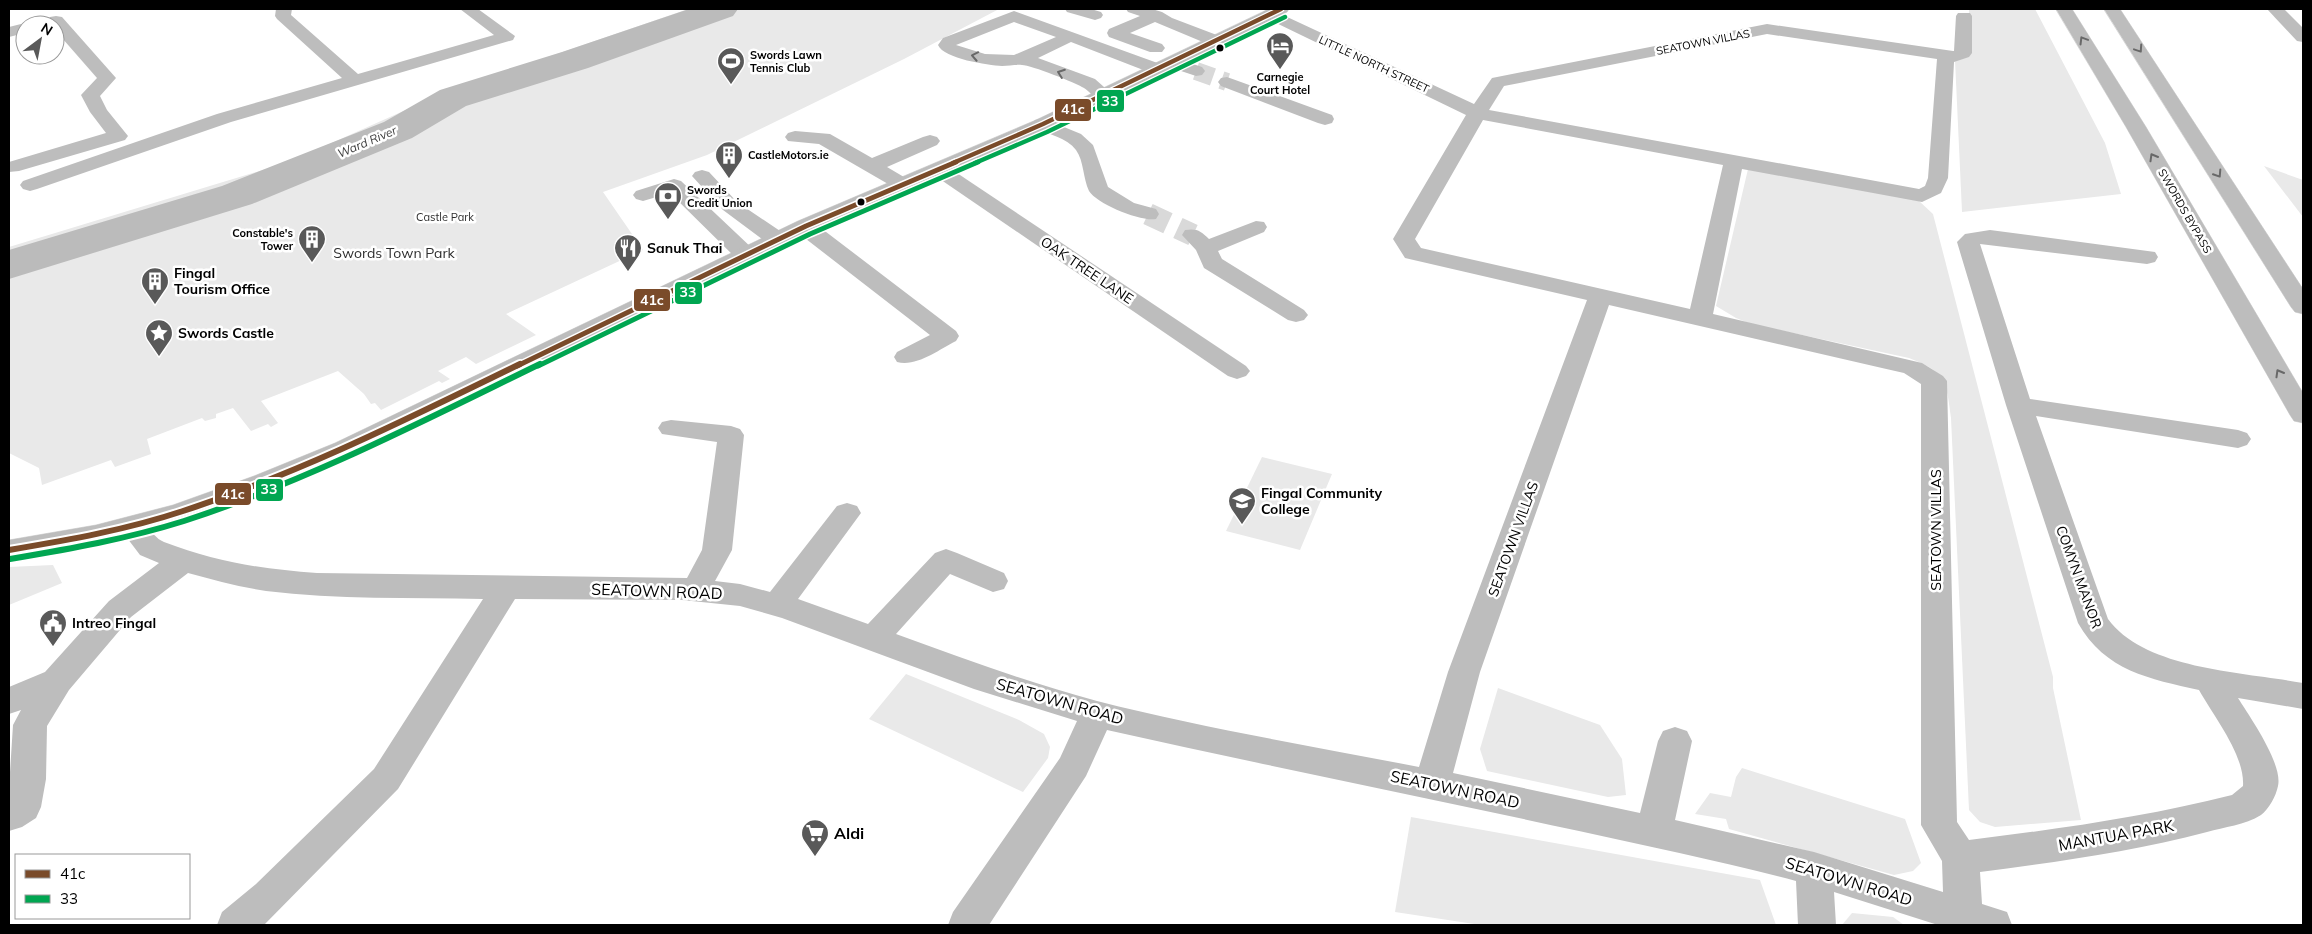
<svg xmlns="http://www.w3.org/2000/svg" width="2312" height="934" viewBox="0 0 2312 934" font-family="Mulish,sans-serif">
	<style>
		.green { fill: #e9e9e9 }
		.lines { fill: none; stroke-linecap: round; stroke-linejoin: round }
		.river { fill: #bbb; fill-rule: evenodd }
		.minor-tunnel-far1 { stroke: #d9d9d9; stroke-width: 18; stroke-dasharray: 18 9; stroke-linecap: butt }
		.minor-tunnel { stroke: #d9d9d9; stroke-width: 22; stroke-dasharray: 22 11; stroke-linecap: butt }
		.major-casing { stroke: #dbdbdb; stroke-width: 1 }
		.minor { fill: #bdbdbd; fill-rule: evenodd }
		.major { fill: #bdbdbd; fill-rule: evenodd }
		.bus-1-far2-casing { stroke: #fff; stroke-width: 7 }
		.bus-1-far1-casing { stroke: #fff; stroke-width: 8 }
		.bus-1-casing { stroke: #fff; stroke-width: 10 }
		.bus-2-far2-casing { stroke: #fff; stroke-width: 7 }
		.bus-2-far1-casing { stroke: #fff; stroke-width: 8 }
		.bus-2-casing { stroke: #fff; stroke-width: 10 }
		.bus-1-far2 { stroke: #7a4b2a; stroke-width: 4.5 }
		.bus-1-far1 { stroke: #7a4b2a; stroke-width: 5 }
		.bus-1 { stroke: #7a4b2a; stroke-width: 6 }
		.bus-2-far2 { stroke: #00a651; stroke-width: 4.5 }
		.bus-2-far1 { stroke: #00a651; stroke-width: 5 }
		.bus-2 { stroke: #00a651; stroke-width: 6 }
		.oneway { stroke: #686868 }
		.bus-dot { fill: #000; stroke: #fff; stroke-width: 2 }
		.labels { text-anchor: middle; stroke-width: 5; stroke-linejoin: round; paint-order: stroke }
		.far-street-label { font-size: 11px; fill: #000; stroke: #fff }
		.far-poi-label { font-size: 11px; font-weight: bold; fill: #000; stroke: #fff; text-anchor: start }
		.far-park-label { font-size: 11px; fill: #2e2e2e; stroke: #fff }
		.far-water-label { font-size: 12px; font-style: italic; fill: #3f3f3f; stroke: #fff }
		.poi-label { font-size: 14px; font-weight: bold; fill: #000; stroke: #fff; text-anchor: start }
		.park-label { font-size: 14px; fill: #2e2e2e; stroke: #fff }
		.street-label { font-size: 14px; fill: #000; stroke: #fff }
		.near-street-label { font-size: 16px; fill: #000; stroke: #fff }
		.near-poi-label { font-size: 16px; font-weight: bold; fill: #000; stroke: #fff; text-anchor: start }
		.line-badge { stroke: #fff; stroke-width: 2 }
		.badge-label { font-size: 14px; text-anchor: middle; font-weight: bold; fill: #fff }
	</style>
	<rect width="100%" height="100%" fill="#fff"/>
	<!-- green -->
	<g class="green">
		<path d="M688,9h311l-95,50 -197,96 -104,37 40,58 -137,64 30,21 -60,29 -10,-7 -28,14 12,8 -8,4 -3,-2 -58,29 -6,-7 -4,1 -7,-10 -26,-23 -77,30 17,22 -7,4 -3,-3 -17,7 -18,-23 -17,6v4l-11,3 -3,-3 -55,21 4,15 -36,13 -4,-7 -69,25 -3,-17 -30,-15v-206l280,-85 157,-70z"/>
		<path d="M1969,9h66l70,134 16,51 -159,18 -7,-152 13,-5z"/>
		<path d="M2264,166l39,14v37z"/>
		<path d="M1748,169l170,31 15,14 120,463v11l28,132 -86,7 -15,-5 -11,-12 -18,-392c-5,-38 -4,-45 -42,-60l-158,-34 -15,-6 -20,-12z"/>
		<path d="M1262,457l70,17 -32,76 -74,-19z"/>
		<path d="M53,565l9,18 -53,22v-38z"/>
		<path d="M906,674l113,46 25,14 6,13 -2,11 -25,34 -154,-73z"/>
		<path d="M1498,688l102,37 22,34 4,36 -18,2 -121,-26 -7,-22z"/>
		<path d="M1742,768l163,51 16,44 -8,8 -19,4 -165,-46 -3,-10 -31,-5 15,-21 21,4 5,-20z"/>
		<path d="M1411,817l349,63 16,45h-295l-86,-13z"/>
		<path d="M1852,913l41,4 11,8h-62z"/>
	</g>
	<g class="lines">
		<!-- river -->
		<path class="river" d="M689,9h49l-5,7 -145,52 -122,38 -54,32 -160,66 -243,75v-29l213,-64 162,-64 56,-32 122,-38z"/>
		<!-- minor-tunnel-far1 -->
		<path class="minor-tunnel-far1" d="M1196,71l31,11"/>
		<!-- minor-tunnel -->
		<path class="minor-tunnel" d="M1148,214l45,21"/>
		<!-- major casing -->
		<g class="major-casing">
			<g id="major">
				<path d="M1269,9h20l-2,3 -30,15 -207,101 -236,103 -223,107 -158,79 -79,38 -81,34 -82,30 -95,26 -87,15v-20l87,-15 77,-20 81,-29 81,-33 463,-222 238,-101z"/>
				<path d="M2056,9h16l74,118 157,266v30l-9,-2 -4,-6 -164,-288z"/>
				<path d="M2104,9h16l183,280v25l-8,-2 -4,-5z"/>
			</g>
		</g>
		<!-- minor -->
		<g class="minor">
			<path d="M276,9h16l-1,6 67,59 136,-39 -34,-26h18l37,27 -2,4 -282,82 -194,67 -7,2 -7,-2 -3,-4 3,-4 194,-67 125,-36 -65,-59 -2,-3z"/>
			<path d="M1065,9h26l10,3 2,3 -2,3 -6,2 -28,-8z"/>
			<path d="M1126,9h26l10,3 10,6 50,19 3,4 -3,4h-12l-55,-23 -25,11 32,11 3,4 -3,4h-12l-41,-15 -2,-4 2,-4 31,-13 -12,-4z"/>
			<path d="M1270,9l204,95 18,-26 275,-54 186,27h1l2,-35 2,-3h12l2,3v37l-3,4 -15,5 -6,116 -7,15 -19,9 -180,-33 -29,145 209,49 21,13 4,5 10,441 12,18c89,-11 176,-23 263,-45l11,-9c2,-31 -29,-69 -44,-96 -49,-11 -94,-19 -121,-67l-72,-218 -49,-163 8,-8 25,-4 165,22 3,5 -3,5 -8,2 -167,-20 50,155 208,31 9,3 4,6 -4,6 -9,3 -202,-32 72,203c37,51 137,53 195,64v26l-65,-11c12,19 45,66 40,88 -2,10 -9,23 -17,29 -16,10 -37,12 -54,17 -75,20 -151,30 -227,40l2,32 25,8 5,13h-74l-104,-33 2,33h-38l-2,-44c-72,-19 -145,-34 -217,-50 -157,-34 -315,-66 -472,-101l-21,46 -97,149h-41l5,-13 107,-154 17,-37 -103,-32 -192,-71 -42,-12 -58,-6 -167,-1 -117,190 -134,136h-47l5,-13 34,-28 118,-115 109,-170c-72,-2 -146,1 -217,-8 -27,-4 -52,-11 -78,-18l-57,44 -62,73 -22,36 -1,53 -5,28 -5,11 -14,9 -13,4v-43l4,-63 8,-15 -12,4v-27l36,-15 64,-71 50,-38 -19,-8 -22,-29 4,-7c29,-8 23,15 42,23 52,20 98,27 153,31l370,5 15,-28 15,-108 -55,-8 -4,-6 4,-6 9,-2 60,6 9,3 4,6 -12,115 -17,31 25,3 30,8 67,-86 10,-3 10,3 4,7 -63,86 70,25 67,-71 11,-4 11,4 47,20 4,8 -4,8 -11,3 -43,-18 -54,60c66,24 133,49 201,67 106,27 215,45 322,66l29,-95 139,-372 -182,-42 -12,-19 73,-124 -202,-98 -2,-3 2,-3zM1767,34l170,25 -9,119 -3,8 -6,3 -430,-79 15,-24zM1483,120l240,45 -33,144 -269,-61 -6,-9zM1609,305l273,63 22,5 17,11v441l21,36 1,31 -129,-40 -139,-32 17,-79 -5,-10 -12,-4 -12,4 -5,10 -18,72 -187,-40 27,-101z"/>
			<path d="M2267,9h17l19,19v14l-6,-1z"/>
			<path d="M1014,11l149,54 3,4 -3,4h-12l-80,-31 -33,16 57,21 18,16 -3,4c-4,1 -7,2 -11,0 -6,-2 -10,-8 -15,-11 -8,-5 -53,-23 -62,-23 -6,-1 -13,1 -20,1 -14,-1 -58,-7 -64,-21l5,-7zM1014,22l42,15 -42,18 -29,-1 -29,-9z"/>
			<path d="M56,16l6,1 54,61 -16,18 7,14 21,26 -3,4 -106,31 -10,1v-10l97,-29 -16,-21 -9,-17 16,-17 -42,-48v-5h-4l-3,-4 2,-4z"/>
			<path d="M25,23l6,2h-6v8l-16,4v-10z"/>
			<path d="M1172,57l30,10 3,4 -3,4 -6,1 -30,-10 -3,-4 3,-4z"/>
			<path d="M1227,77l105,38 2,4 -2,4 -7,2 -7,-2 -97,-37 -3,-4 3,-4z"/>
			<path d="M1042,118l39,16 12,11 15,42 26,16 22,6 3,5 -3,5c-15,3 -59,-15 -67,-28 -6,-12 -5,-30 -13,-41 -9,-12 -28,-16 -41,-22l-3,-4 3,-4z"/>
			<path d="M795,131l35,3 42,24 51,-21 7,-2 7,2 3,4 -3,4 -50,22 22,13 3,4 -3,4 -7,2 -7,-2 -76,-44 -31,-3 -3,-4 3,-4z"/>
			<path d="M938,163l7,2 301,201 4,5 -4,5 -9,3 -9,-3 -297,-203 -3,-4 3,-4z"/>
			<path d="M702,170l7,2 28,30 49,33 3,5 -3,5 -8,2 -8,-2 -47,-35 -31,-34 3,-4z"/>
			<path d="M674,179l7,2 73,69 3,5 -3,5 -8,2 -8,-2 -68,-67 -27,8 -7,-2 -3,-4 3,-4z"/>
			<path d="M805,221l8,1 143,109 3,5 -3,5c-18,9 -39,26 -59,21l-3,-5 3,-5 33,-17 -133,-103 -3,-5 3,-5z"/>
			<path d="M1256,221l8,1 3,5 -3,5 -46,19 4,8 82,51 4,5 -4,5 -8,2 -8,-2 -84,-52 -8,-18 -14,-15 3,-5c12,-2 16,1 24,9z"/>
		</g>
		<!-- major -->
		<use href="#major" class="major"/>
		<!-- bus-1-far2 casing -->
		<g class="bus-1-far2-casing">
			<path id="bus-1-far2" d="M953,163l90,-39 238,-115"/>
		</g>
		<!-- bus-1-far1 casing -->
		<g class="bus-1-far1-casing">
			<path id="bus-1-far1" d="M517,366l289,-140 150,-64"/>
		</g>
		<!-- bus-1 casing -->
		<g class="bus-1-casing">
			<path id="bus-1" d="M9,550c59,-10 117,-20 174,-39 117,-38 226,-93 337,-147"/>
		</g>
		<!-- bus-2-far2 casing -->
		<g class="bus-2-far2-casing">
			<path id="bus-2-far2" d="M975,163l72,-31 238,-115"/>
		</g>
		<!-- bus-2-far1 casing -->
		<g class="bus-2-far1-casing">
			<path id="bus-2-far1" d="M538,366l272,-132 168,-72"/>
		</g>
		<!-- bus-2 casing -->
		<g class="bus-2-casing">
			<path id="bus-2" d="M10,559c59,-10 117,-20 174,-38 123,-40 239,-100 356,-157"/>
		</g>
		<!-- bus-1-far2 -->
		<use href="#bus-1-far2" class="bus-1-far2"/>
		<!-- bus-1-far1 -->
		<use href="#bus-1-far1" class="bus-1-far1"/>
		<!-- bus-1 -->
		<use href="#bus-1" class="bus-1"/>
		<!-- bus-2-far2 -->
		<use href="#bus-2-far2" class="bus-2-far2"/>
		<!-- bus-2-far1 -->
		<use href="#bus-2-far1" class="bus-2-far1"/>
		<!-- bus-2 -->
		<use href="#bus-2" class="bus-2"/>
	</g>
	<!-- one-way arrows -->
	<defs><path id="oneway-chevron" d="M-2-3.5L2.5 0L-2 3.5" fill="none" stroke-width="1.6" stroke-linecap="round" stroke-linejoin="round" transform="scale(1.25)"/></defs>
	<g class="oneway">
		<use href="#oneway-chevron" transform="translate(2083 40) rotate(-121)"/>
		<use href="#oneway-chevron" transform="translate(2139 49) rotate(56)"/>
		<use href="#oneway-chevron" transform="translate(975 56) rotate(-169)"/>
		<use href="#oneway-chevron" transform="translate(1061 73) rotate(-160)"/>
		<use href="#oneway-chevron" transform="translate(2153 157) rotate(-120)"/>
		<use href="#oneway-chevron" transform="translate(2218 174) rotate(57)"/>
		<use href="#oneway-chevron" transform="translate(2279 373) rotate(-120)"/>
	</g>
	<!-- icons -->
	<defs>
		<g id="hotel-pin" transform="scale(1.4375)"><path d="M0 17L-7.5 6A9.5 9.5 0 1 1 7.5 6Z" fill="#595959" stroke="#fff"/><path d="M-6-4.5h1.5V1H6V5H4.5V3h-9V5H-6ZM-4 0a1.8 1.8 0 1 1 3.6 0ZM.5 0V-2.5h3Q6-2.5 6 0Z" fill="#fff"/></g>
		<g id="stadium-pin" transform="scale(1.4375)"><path d="M0 17L-7.5 6A9.5 9.5 0 1 1 7.5 6Z" fill="#595959" stroke="#fff"/><path d="M0-5a6.5 5 0 1 0 0 10a6.5 5 0 1 0 0-10ZM-3.5-1.8h7v3.6h-7Z" fill="#fff"/></g>
		<g id="building-pin" transform="scale(1.4375)"><path d="M0 17L-7.5 6A9.5 9.5 0 1 1 7.5 6Z" fill="#595959" stroke="#fff"/><path d="M-4-6H4V6H1V3H-1V6H-4ZM-2.5-4.3h1.7v1.8h-1.7ZM.8-4.3h1.7v1.8H.8ZM-2.5-1h1.7V.8h-1.7ZM.8-1h1.7V.8H.8Z" fill="#fff"/></g>
		<g id="bank-pin" transform="scale(1.4375)"><path d="M0 17L-7.5 6A9.5 9.5 0 1 1 7.5 6Z" fill="#595959" stroke="#fff"/><path d="M-6-4H6V4H-6ZM0-2.3a2.3 2.3 0 1 0 0 4.6a2.3 2.3 0 1 0 0-4.6Z" fill="#fff"/></g>
		<g id="restaurant-pin" transform="scale(1.4375)"><path d="M0 17L-7.5 6A9.5 9.5 0 1 1 7.5 6Z" fill="#595959" stroke="#fff"/><path d="M-5-6h1v4h1v-4h1v4h1v-4h1v5L-1.5 .5V6h-2V.5L-5-1ZM5-6V6H3V1.5H1.5Q1.5-4 5-6Z" fill="#fff"/></g>
		<g id="sight-pin" transform="scale(1.4375)"><path d="M0 17L-7.5 6A9.5 9.5 0 1 1 7.5 6Z" fill="#595959" stroke="#fff"/><path d="M0-6L1.8-2.2L6-1.7L2.9 1.2L3.7 5.4L0 3.3L-3.7 5.4L-2.9 1.2L-6-1.7L-1.8-2.2Z" fill="#fff"/></g>
		<g id="school-pin" transform="scale(1.4375)"><path d="M0 17L-7.5 6A9.5 9.5 0 1 1 7.5 6Z" fill="#595959" stroke="#fff"/><path d="M0-5L7-2L0 1L-7-2ZM-4 1L0 2.5L4 1V4Q0 6-4 4Z" fill="#fff"/></g>
		<g id="civic-pin" transform="scale(1.4375)"><path d="M0 17L-7.5 6A9.5 9.5 0 1 1 7.5 6Z" fill="#595959" stroke="#fff"/><path d="M-.6-6.5H3V-4.5H.6V-3L4-1V1h2V6H-6V1h2V-1L-.6-3ZM-1.2 2.5V6h2.4V2.5Z" fill="#fff"/></g>
		<g id="supermarket-pin" transform="scale(1.4375)"><path d="M0 17L-7.5 6A9.5 9.5 0 1 1 7.5 6Z" fill="#595959" stroke="#fff"/><path d="M-6-5.5h2.5l.6 2H6L4.5 2H-2.5L-4.4-4H-6ZM-1.5 3.2a1.3 1.3 0 1 0 .1 0ZM3 3.2a1.3 1.3 0 1 0 .1 0Z" fill="#fff"/></g>
	</defs>
	<g fill-rule="evenodd">
		<use href="#hotel-pin" x="1280" y="46"/>
		<use href="#stadium-pin" x="731" y="61"/>
		<use href="#building-pin" x="729" y="155"/>
		<use href="#bank-pin" x="668" y="196"/>
		<use href="#building-pin" x="312" y="239"/>
		<use href="#restaurant-pin" x="628" y="248"/>
		<use href="#building-pin" x="155" y="281"/>
		<use href="#sight-pin" x="159" y="333"/>
		<use href="#school-pin" x="1242" y="501"/>
		<use href="#civic-pin" x="53" y="623"/>
		<use href="#supermarket-pin" x="815" y="833"/>
	</g>
	<!-- markers -->
	<g class="bus-dot">
		<circle cx="1220" cy="48" r="4.5"/>
		<circle cx="861" cy="202" r="4.5"/>
	</g>
	<g class="labels">
		<!-- far-street labels -->
		<g class="far-street-label">
			<text transform="translate(1703 42) rotate(-11)" y="4">SEATOWN VILLAS</text>
			<text transform="translate(1374 64) rotate(25)" y="4">LITTLE NORTH STREET</text>
			<text transform="translate(2185 211) rotate(60)" y="4">SWORDS BYPASS</text>
		</g>
		<!-- far-poi labels -->
		<g class="far-poi-label">
			<text x="750" y="59">Swords Lawn<tspan x="750" dy="13">Tennis Club</tspan></text>
			<text x="1280" y="81" text-anchor="middle">Carnegie<tspan x="1280" dy="13">Court Hotel</tspan></text>
			<text x="748" y="159">CastleMotors.ie</text>
			<text x="687" y="194">Swords<tspan x="687" dy="13">Credit Union</tspan></text>
			<text x="293" y="237" text-anchor="end">Constable's<tspan x="293" dy="13">Tower</tspan></text>
		</g>
		<!-- far-park labels -->
		<g class="far-park-label">
			<text x="445" y="221">Castle Park</text>
		</g>
		<!-- far-water labels -->
		<g class="far-water-label">
			<text transform="translate(367 142) rotate(-23)" y="4">Ward River</text>
		</g>
		<!-- poi labels -->
		<g class="poi-label">
			<text x="647" y="253">Sanuk Thai</text>
			<text x="174" y="278">Fingal<tspan x="174" dy="16">Tourism Office</tspan></text>
			<text x="178" y="338">Swords Castle</text>
			<text x="1261" y="498">Fingal Community<tspan x="1261" dy="16">College</tspan></text>
			<text x="72" y="628">Intreo Fingal</text>
		</g>
		<!-- park labels -->
		<g class="park-label">
			<text x="394" y="258">Swords Town Park</text>
		</g>
		<!-- street labels -->
		<g class="street-label">
			<text transform="translate(1087 270) rotate(34)" y="5">OAK TREE LANE</text>
			<text transform="translate(1936 530) rotate(-90)" y="5">SEATOWN VILLAS</text>
			<text transform="translate(1513 539) rotate(-70)" y="5">SEATOWN VILLAS</text>
			<text transform="translate(2079 577) rotate(70)" y="5">COMYN MANOR</text>
		</g>
		<!-- near-street labels -->
		<g class="near-street-label">
			<text transform="translate(657 591) rotate(2)" y="6">SEATOWN ROAD</text>
			<text transform="translate(1060 701) rotate(16)" y="6">SEATOWN ROAD</text>
			<text transform="translate(1455 789) rotate(12)" y="6">SEATOWN ROAD</text>
			<text transform="translate(2116 835) rotate(-10)" y="6">MANTUA PARK</text>
			<text transform="translate(1849 881) rotate(17)" y="6">SEATOWN ROAD</text>
		</g>
		<!-- near-poi labels -->
		<g class="near-poi-label">
			<text x="834" y="839">Aldi</text>
		</g>
	</g>
	<g class="line-badge">
		<rect x="1096" y="89" width="29" height="24" rx="5" fill="#00a651"/>
		<rect x="1054" y="98" width="38" height="24" rx="5" fill="#7a4b2a"/>
		<rect x="674" y="281" width="29" height="24" rx="5" fill="#00a651"/>
		<rect x="633" y="288" width="38" height="24" rx="5" fill="#7a4b2a"/>
		<rect x="255" y="478" width="29" height="24" rx="5" fill="#00a651"/>
		<rect x="214" y="482" width="38" height="24" rx="5" fill="#7a4b2a"/>
	</g>
	<g class="badge-label">
		<text x="1110" y="106">33</text>
		<text x="1073" y="114">41c</text>
		<text x="688" y="297">33</text>
		<text x="652" y="305">41c</text>
		<text x="269" y="494">33</text>
		<text x="233" y="499">41c</text>
	</g>
	<!-- border -->
	<rect width="2312" height="934" fill="none" stroke="#000000" stroke-width="20"/>
	<!-- legend -->
	<rect x="15" y="854" width="175" height="65" fill="#ffffff" stroke="#999999"/>
	<rect x="25" y="870" width="25" height="8" fill="#7a4b2a" stroke="#999999"/>
	<text x="60" y="879" font-size="15" fill="#000000">41c</text>
	<rect x="25" y="895" width="25" height="8" fill="#00a651" stroke="#999999"/>
	<text x="60" y="904" font-size="15" fill="#000000">33</text>
	<!-- north arrow -->
	<g transform="translate(40 40) rotate(32)"><circle r="24" fill="#ffffff" stroke="#999999"/>
	<path d="M0-4L9 19L0 12L-9 19Z" fill="#595959"/>
	<text y="-8" font-size="14" font-weight="bold" text-anchor="middle" fill="#000000">N</text>
	</g>
</svg>
